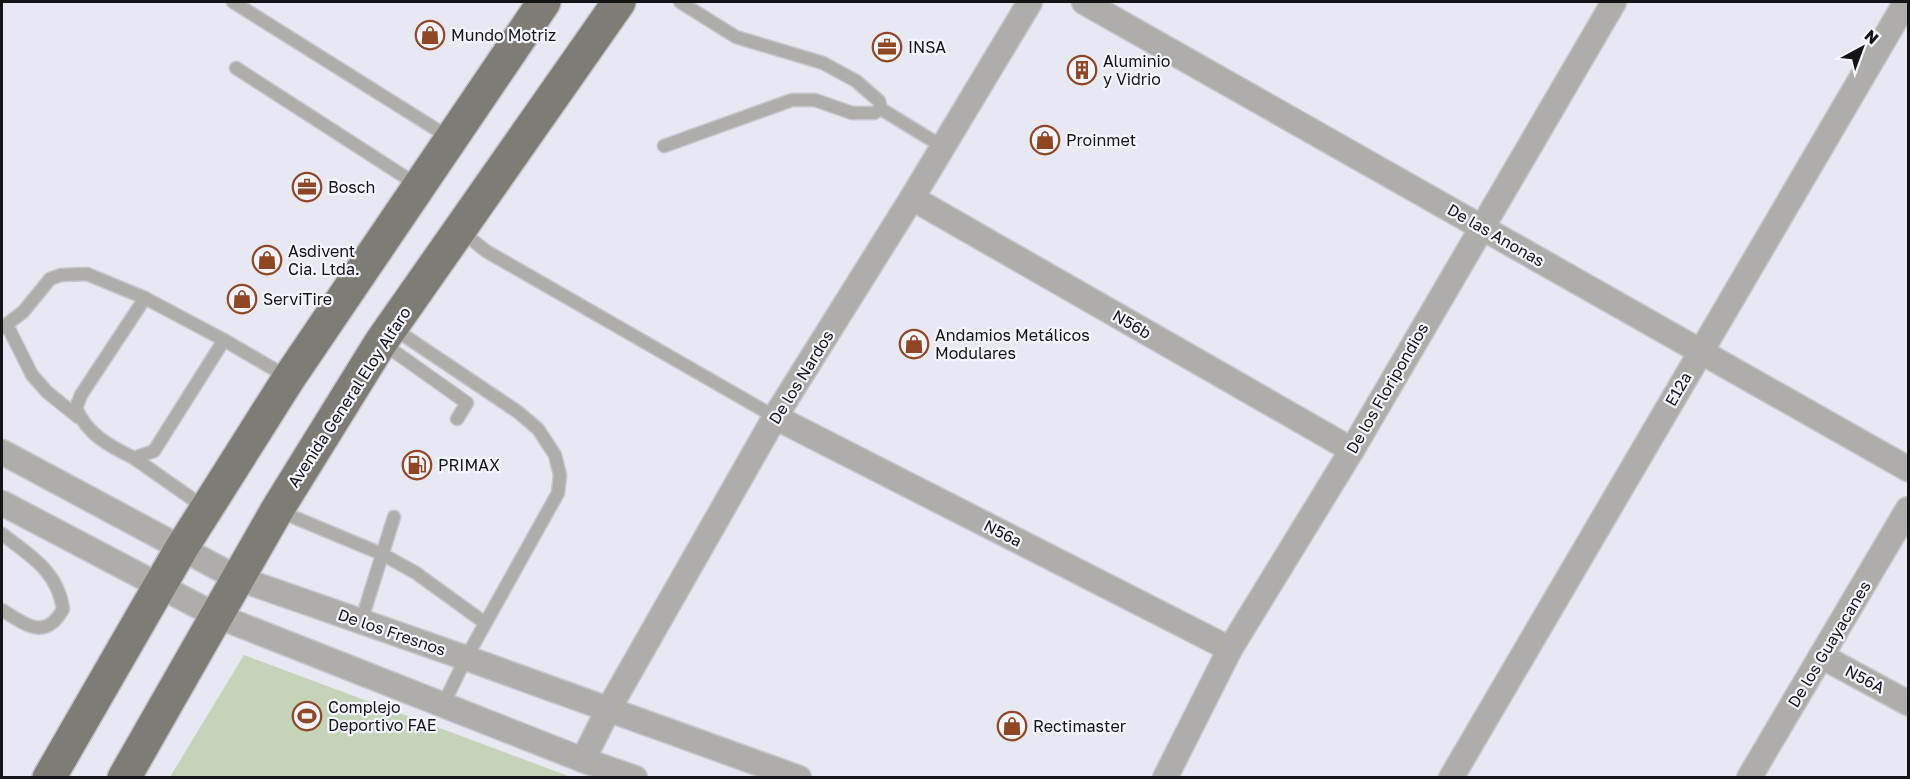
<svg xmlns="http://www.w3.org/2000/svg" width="1910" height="779" viewBox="0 0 1910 779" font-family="'Golos Text',sans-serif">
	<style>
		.green { fill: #c4d4b9 }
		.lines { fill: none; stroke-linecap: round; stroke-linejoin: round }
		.lane-casing { stroke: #c5c6ce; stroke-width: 15 }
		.street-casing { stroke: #c5c6ce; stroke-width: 27 }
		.primary-casing { stroke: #c5c6ce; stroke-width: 36 }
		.lane { stroke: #afada9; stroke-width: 12 }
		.street { stroke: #afada9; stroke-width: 24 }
		.primary { stroke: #7e7c74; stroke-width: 33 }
		.labels { text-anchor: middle; stroke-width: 4.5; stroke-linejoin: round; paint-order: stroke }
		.poi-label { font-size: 16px; fill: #141417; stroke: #f5f5ff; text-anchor: start }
		.street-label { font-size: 16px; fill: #141417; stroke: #f5f5ff }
	</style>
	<rect width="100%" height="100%" fill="#e7e8f1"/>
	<!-- green -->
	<path class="green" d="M244,655l327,122h-401z"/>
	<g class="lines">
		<!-- lane casing -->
		<g class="lane-casing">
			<g id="lane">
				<path d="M233,2l217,136"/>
				<path d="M236,68l183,118"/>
				<path d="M881,109l62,38"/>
				<path d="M664,146l128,-46h23l37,13h22l7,-4 -2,-8 -23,-20 -33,-18 -87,-26 -56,-35"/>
				<path d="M461,231l25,20 289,166"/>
				<path d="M145,298l-64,97 -5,13c11,26 33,38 58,50l20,-7 70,-111"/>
				<path d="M7,325l25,50 15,17 31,25"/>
				<path d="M2,328l21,-16 27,-33 11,-4 26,-1 58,24 79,42 65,38"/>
				<path d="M393,328l125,84 20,17 17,26 5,20 -2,18 -92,165 -23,47"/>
				<path d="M381,342l86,61 -10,16"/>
				<path d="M134,458l71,50"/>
				<path d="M279,511l103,43 34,19 69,50"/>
				<path d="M2,534c27,21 56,37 61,75 -18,33 -38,15 -61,1"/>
				<path d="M361,622l33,-105"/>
			</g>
		</g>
		<!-- street casing -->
		<g class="street-casing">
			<g id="street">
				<path d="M1084,2l824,467"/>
				<path d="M912,198l440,252"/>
				<path d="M775,417l455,232"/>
				<path d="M2,452l235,126 229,80 333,120"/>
				<path d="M2,503l213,112 368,145 52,18"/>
				<path d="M1821,656l87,47"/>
				<path d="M583,760l25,-50 167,-293 137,-219 118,-196"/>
				<path d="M1165,778l65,-129 122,-199 262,-448"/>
				<path d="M1451,778l455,-776"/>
				<path d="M1749,778l159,-269"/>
			</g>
		</g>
		<!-- primary casing -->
		<g class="primary-casing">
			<g id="primary">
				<path d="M49,778l132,-229 108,-171 255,-376"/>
				<path d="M124,778l153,-268 104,-168 238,-340"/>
			</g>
		</g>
		<!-- lane -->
		<use href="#lane" class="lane"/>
		<!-- street -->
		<use href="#street" class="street"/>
		<!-- primary -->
		<use href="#primary" class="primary"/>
	</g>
	<!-- icons -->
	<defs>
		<g id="shop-ring" transform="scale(1.5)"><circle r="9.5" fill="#f5f5ff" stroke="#8f4725" stroke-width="1.5"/><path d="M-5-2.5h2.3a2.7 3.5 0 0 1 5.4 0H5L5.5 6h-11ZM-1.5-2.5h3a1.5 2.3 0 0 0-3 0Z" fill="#8f4725"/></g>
		<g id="office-ring" transform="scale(1.5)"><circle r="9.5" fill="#f5f5ff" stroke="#8f4725" stroke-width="1.5"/><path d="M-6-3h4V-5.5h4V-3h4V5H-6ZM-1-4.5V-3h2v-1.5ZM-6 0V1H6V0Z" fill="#8f4725"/></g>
		<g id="building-ring" transform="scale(1.5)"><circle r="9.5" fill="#f5f5ff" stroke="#8f4725" stroke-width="1.5"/><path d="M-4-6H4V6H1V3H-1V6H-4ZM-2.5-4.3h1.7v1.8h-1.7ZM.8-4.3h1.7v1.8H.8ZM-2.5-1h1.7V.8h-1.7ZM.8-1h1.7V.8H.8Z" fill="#8f4725"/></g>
		<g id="fuel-ring" transform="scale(1.5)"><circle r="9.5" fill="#f5f5ff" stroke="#8f4725" stroke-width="1.5"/><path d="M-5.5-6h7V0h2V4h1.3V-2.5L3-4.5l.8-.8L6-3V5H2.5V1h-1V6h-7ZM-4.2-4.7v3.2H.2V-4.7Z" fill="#8f4725"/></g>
		<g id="stadium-ring" transform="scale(1.5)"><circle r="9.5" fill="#f5f5ff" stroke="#8f4725" stroke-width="1.5"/><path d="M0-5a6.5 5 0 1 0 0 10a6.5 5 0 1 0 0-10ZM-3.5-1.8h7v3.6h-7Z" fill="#8f4725"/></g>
	</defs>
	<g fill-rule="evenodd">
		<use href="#shop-ring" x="430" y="35"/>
		<use href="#office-ring" x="887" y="47"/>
		<use href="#building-ring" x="1082" y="70"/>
		<use href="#shop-ring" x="1045" y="140"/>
		<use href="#office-ring" x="307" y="187"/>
		<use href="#shop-ring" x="267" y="260"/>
		<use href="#shop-ring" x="242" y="299"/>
		<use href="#shop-ring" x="914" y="344"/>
		<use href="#fuel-ring" x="417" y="465"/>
		<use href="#stadium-ring" x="307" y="716"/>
		<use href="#shop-ring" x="1012" y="726"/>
	</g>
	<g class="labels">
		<!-- poi labels -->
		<g class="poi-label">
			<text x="451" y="41">Mundo Motriz</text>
			<text x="908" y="53">INSA</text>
			<text x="1103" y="67">Aluminio<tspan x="1103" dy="18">y Vidrio</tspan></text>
			<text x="1066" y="146">Proinmet</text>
			<text x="328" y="193">Bosch</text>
			<text x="288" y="257">Asdivent<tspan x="288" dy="18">Cia. Ltda.</tspan></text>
			<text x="263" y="305">ServiTire</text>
			<text x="935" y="341">Andamios Metálicos<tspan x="935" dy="18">Modulares</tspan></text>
			<text x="438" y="471">PRIMAX</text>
			<text x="328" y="713">Complejo<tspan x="328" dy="18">Deportivo FAE</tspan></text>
			<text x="1033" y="732">Rectimaster</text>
		</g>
		<!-- street labels -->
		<g class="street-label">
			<text transform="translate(1496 235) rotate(30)" y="6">De las Anonas</text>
			<text transform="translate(1132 324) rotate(30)" y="6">N56b</text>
			<text transform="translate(801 377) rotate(-58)" y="6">De los Nardos</text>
			<text transform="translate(1387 388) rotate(-60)" y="6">De los Floripondios</text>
			<text transform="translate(1678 389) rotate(-60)" y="6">E12a</text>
			<text transform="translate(349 397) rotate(-57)" y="6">Avenida General Eloy Alfaro</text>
			<text transform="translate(1003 533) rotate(27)" y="6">N56a</text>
			<text transform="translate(392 632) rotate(19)" y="6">De los Fresnos</text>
			<text transform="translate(1829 644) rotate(-59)" y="6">De los Guayacanes</text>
			<text transform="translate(1865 679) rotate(28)" y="6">N56A</text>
		</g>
	</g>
	<!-- border -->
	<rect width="1910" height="779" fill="none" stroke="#141417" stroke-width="6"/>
	<!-- north arrow -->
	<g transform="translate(1862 48) rotate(41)" stroke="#f5f5ff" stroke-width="4.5" paint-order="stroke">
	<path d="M0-4.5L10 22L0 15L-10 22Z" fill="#141417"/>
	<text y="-9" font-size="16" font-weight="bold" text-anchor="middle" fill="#141417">N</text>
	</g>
</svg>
